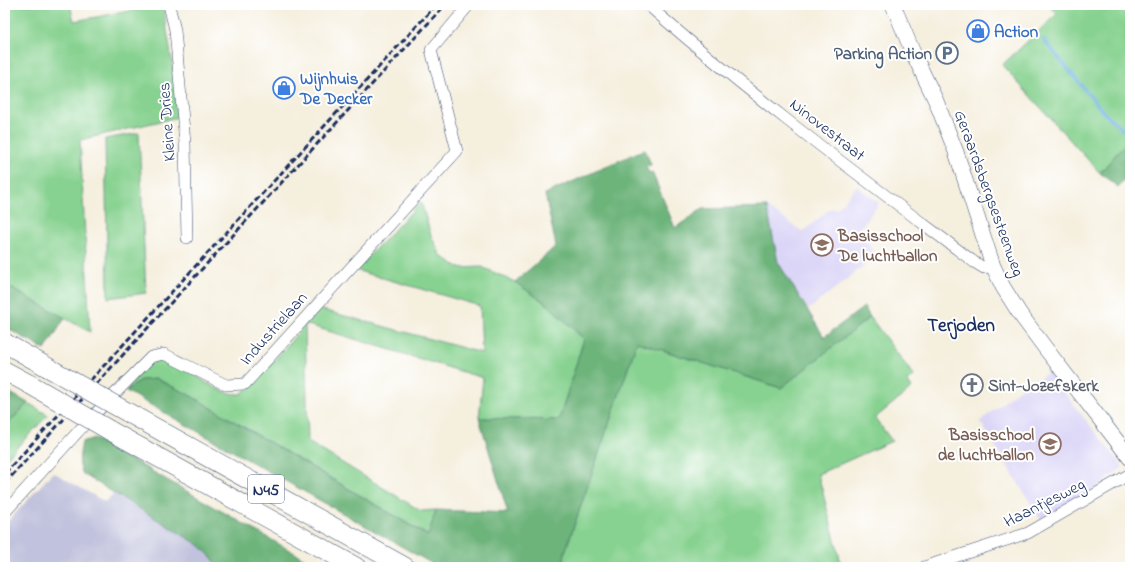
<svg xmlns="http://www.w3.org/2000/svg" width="1135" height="572" viewBox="0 0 1135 572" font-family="'Indie Flower',sans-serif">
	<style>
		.built { fill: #dbd6f7 }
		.industrial { fill: #c1c2dd }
		.green { fill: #87d290; stroke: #518077 }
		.forest { fill: #6db47a; stroke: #44726c }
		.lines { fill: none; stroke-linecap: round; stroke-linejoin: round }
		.stream { stroke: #74b2e7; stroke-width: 3.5 }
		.street-casing { stroke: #3c4c71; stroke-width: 12 }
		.secondary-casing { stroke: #3c4c71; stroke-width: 16 }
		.highway-casing { stroke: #3c4c71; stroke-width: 20 }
		.street { stroke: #fff; stroke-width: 11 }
		.secondary { stroke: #fff; stroke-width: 15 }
		.highway { stroke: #fff; stroke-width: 19 }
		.rail { stroke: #1b2f5e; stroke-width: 3; stroke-dasharray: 6 3; stroke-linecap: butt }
		.highway-bridge-casing { stroke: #3c4c71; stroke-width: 20; stroke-linecap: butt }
		.highway-bridge { stroke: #fff; stroke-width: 19 }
		.labels { text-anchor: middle; stroke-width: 4; stroke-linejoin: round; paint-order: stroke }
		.shield { fill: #fff; stroke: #5f6d8e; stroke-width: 1 }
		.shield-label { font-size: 16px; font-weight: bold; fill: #1b2f5e }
		.shop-label { font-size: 17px; font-weight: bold; fill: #366cbe; stroke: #fff; text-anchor: start }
		.service-label { font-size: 17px; font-weight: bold; fill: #4e5e75; stroke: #fff; text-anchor: end }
		.street-label { font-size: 17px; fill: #1b2f5e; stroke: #fff }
		.education-label { font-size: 17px; font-weight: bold; fill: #785e54; stroke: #fff; text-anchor: start }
		.worship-label { font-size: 17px; font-weight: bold; fill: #5b616d; stroke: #fff; text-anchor: start }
		.quarter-label { font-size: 19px; font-weight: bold; fill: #1b2f5e; stroke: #fff }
	</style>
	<rect width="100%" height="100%" fill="#fff"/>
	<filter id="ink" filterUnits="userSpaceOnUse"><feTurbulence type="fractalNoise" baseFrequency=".025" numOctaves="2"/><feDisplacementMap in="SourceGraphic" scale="8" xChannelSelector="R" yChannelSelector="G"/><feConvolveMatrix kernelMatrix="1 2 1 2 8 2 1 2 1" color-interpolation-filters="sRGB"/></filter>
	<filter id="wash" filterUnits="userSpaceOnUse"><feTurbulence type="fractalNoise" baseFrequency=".012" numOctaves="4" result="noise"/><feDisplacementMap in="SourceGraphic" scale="16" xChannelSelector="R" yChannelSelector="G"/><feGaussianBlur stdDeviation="0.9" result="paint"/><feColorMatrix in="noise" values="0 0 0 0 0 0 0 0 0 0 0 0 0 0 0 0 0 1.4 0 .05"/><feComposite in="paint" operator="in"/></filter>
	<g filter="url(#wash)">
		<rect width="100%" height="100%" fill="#f5efde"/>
		<!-- built -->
		<g class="built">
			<path d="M857,186l22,17 -19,26 16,27 -68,54 -30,-48 -11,-55 36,25 27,-23 8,-1z"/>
			<path d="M1048,372l75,95 -30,23 -53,29 -60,-98 49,-39 1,1 6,-5 2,2z"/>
		</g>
		<!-- industrial -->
		<path class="industrial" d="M53,472l52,30 9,-9 85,52 14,14 4,8h-212v-42z"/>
		<!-- green -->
		<g class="green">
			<path d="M5,5h65l4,16 89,-16 9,56 6,56 -98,23 10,192 -85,-47z"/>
			<path d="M1048,5h82v133l-30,35 -98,-108 55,-51z"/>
			<path d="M139,133l7,160 -38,5 -3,-159z"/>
			<path d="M421,202l10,33 10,21 19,12 22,-1 33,15 33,23 36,34 -25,81 -80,-2 4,-40 -178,-54 3,118 113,69 15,-1 -7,26 -236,-139 -36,-18 -16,1 -15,11c5,-7 11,-16 17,-22 26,-24 53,11 77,21 6,3 14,4 21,4 29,-25 52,-57 78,-85l163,44 -2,-47 -125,-36z"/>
			<path d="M870,317l44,59 -7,5 5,7 -37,30 17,23 -74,33 24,93h-279l2,-15 72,-210 144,46z"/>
			<path d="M28,403l20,12 -43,45v-38l3,1z"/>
		</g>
		<!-- forest -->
		<g class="forest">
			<path d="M1130,138v34l-12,15 -18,-14z"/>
			<path d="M645,149l6,16 -5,2 3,6 3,-1 23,56 27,-19 65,-2 11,55 46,75 40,-30 6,10 -89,71 -144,-46 -72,210 -2,15h-125l-312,-176 15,-11 16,-1 36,18 235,139 8,-26 72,3 -29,-95 80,2 25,-81 -36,-34 -33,-23 41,-36 -11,-52z"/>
			<path d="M5,285l60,33 -20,32 -40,-23z"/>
			<path d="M5,390l23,13 -20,21 -3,-2z"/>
			<path d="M94,438l225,129h-102l-4,-8 -14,-14 -116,-71c-6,-10 -3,-21 -1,-32z"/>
		</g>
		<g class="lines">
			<!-- stream -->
			<path class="stream" d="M1043,39l62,75 25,22"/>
		</g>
	</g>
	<g filter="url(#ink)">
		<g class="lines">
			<!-- street casing -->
			<g class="street-casing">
				<g id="street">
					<path d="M169,5l6,25 10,113 2,95"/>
					<path d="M648,5c104,92 216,174 326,257l10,6 9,-2"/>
					<path d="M5,512l80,-88 66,-67 13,-3 62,31 19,-1 212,-233 -26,-101 38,-45"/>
					<path d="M924,567l104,-34 102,-59"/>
				</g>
			</g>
			<!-- secondary casing -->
			<g class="secondary-casing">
				<path id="secondary" d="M893,5l21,50 22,46 20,51 37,114 10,21 17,27 26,35 84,109"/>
			</g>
			<!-- highway casing -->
			<g class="highway-casing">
				<g id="highway">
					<path d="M5,343l42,24"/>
					<path d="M5,371l26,14"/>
					<path d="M127,412l278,155"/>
					<path d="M109,430l247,137"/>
				</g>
			</g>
			<!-- street -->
			<use href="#street" class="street"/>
			<!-- secondary -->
			<use href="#secondary" class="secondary"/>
			<!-- highway -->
			<use href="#highway" class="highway"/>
			<!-- rail -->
			<g class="rail">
				<path d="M5,473l431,-468"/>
				<path d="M5,483l440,-478"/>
			</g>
			<!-- highway-bridge casing -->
			<g class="highway-bridge-casing">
				<g id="highway-bridge">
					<path d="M47,367l80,45"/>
					<path d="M31,385l78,45"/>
				</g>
			</g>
			<!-- highway-bridge -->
			<use href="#highway-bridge" class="highway-bridge"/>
		</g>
	</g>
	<!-- icons -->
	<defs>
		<g id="shop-ring" transform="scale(1.15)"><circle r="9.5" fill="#fff" stroke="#3f7fe0" stroke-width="1.5"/><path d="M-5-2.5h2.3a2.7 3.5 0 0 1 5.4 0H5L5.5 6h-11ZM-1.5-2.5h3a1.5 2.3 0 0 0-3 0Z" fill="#3f7fe0"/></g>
		<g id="parking-ring" transform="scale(1.15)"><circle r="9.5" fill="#fff" stroke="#5c6f8a" stroke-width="1.5"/><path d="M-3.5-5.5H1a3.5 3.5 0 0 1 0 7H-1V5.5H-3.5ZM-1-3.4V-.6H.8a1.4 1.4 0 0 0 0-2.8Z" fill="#5c6f8a"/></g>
		<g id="school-ring" transform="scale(1.15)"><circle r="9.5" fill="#fff" stroke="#8d6e63" stroke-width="1.5"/><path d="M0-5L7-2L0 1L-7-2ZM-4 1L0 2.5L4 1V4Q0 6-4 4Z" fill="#8d6e63"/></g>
		<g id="church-ring" transform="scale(1.15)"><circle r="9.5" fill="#fff" stroke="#6b7280" stroke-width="1.5"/><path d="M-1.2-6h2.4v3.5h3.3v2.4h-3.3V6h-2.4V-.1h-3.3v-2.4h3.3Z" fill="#6b7280"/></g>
	</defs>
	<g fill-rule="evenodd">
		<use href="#shop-ring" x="978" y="31"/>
		<use href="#parking-ring" x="947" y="53"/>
		<use href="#shop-ring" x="284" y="88"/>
		<use href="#school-ring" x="822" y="245"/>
		<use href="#church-ring" x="972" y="385"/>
		<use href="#school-ring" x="1050" y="444"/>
	</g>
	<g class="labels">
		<!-- shield labels -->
		<rect class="shield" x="248" y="475" width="36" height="28" rx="3"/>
		<g class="shield-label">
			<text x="266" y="495">N45</text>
		</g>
		<!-- shop labels -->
		<g class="shop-label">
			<text x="994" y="37">Action</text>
			<text x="300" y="84">Wijnhuis<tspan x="300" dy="20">De Decker</tspan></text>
		</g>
		<!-- service labels -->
		<g class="service-label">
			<text x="932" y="59">Parking Action</text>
		</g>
		<!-- street labels -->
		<g class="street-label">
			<text transform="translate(166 122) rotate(-94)" y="6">Kleine Dries</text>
			<text transform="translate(828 129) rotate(38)" y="6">Ninovestraat</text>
			<text transform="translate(990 193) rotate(70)" y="6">Geraardsbergsesteenweg</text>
			<text transform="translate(273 328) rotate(-48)" y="6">Industrielaan</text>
			<text transform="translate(1044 502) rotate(-27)" y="6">Haantjesweg</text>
		</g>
		<!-- education labels -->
		<g class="education-label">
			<text x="838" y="241">Basisschool<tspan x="838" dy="20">De luchtballon</tspan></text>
			<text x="1034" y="440" text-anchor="end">Basisschool<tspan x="1034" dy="20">de luchtballon</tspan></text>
		</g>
		<!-- worship labels -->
		<g class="worship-label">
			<text x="988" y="391">Sint-Jozefskerk</text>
		</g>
		<!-- quarter labels -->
		<g class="quarter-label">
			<text x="961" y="331">Terjoden</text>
		</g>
	</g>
	<!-- margin -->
	<rect width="1135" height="572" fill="none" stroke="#fff" stroke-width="20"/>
</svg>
